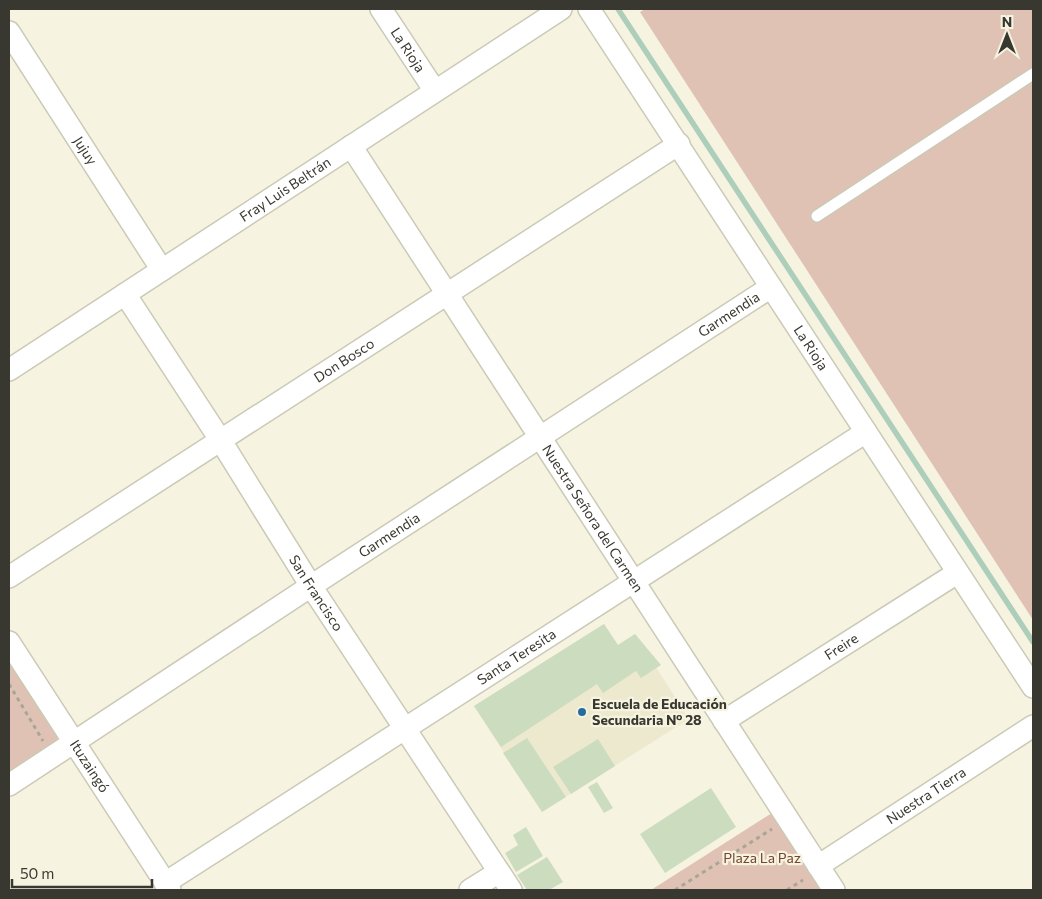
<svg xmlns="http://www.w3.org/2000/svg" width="1042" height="899" viewBox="0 0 1042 899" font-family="Commissioner,sans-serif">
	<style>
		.built { fill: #ece9ce }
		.green { fill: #dfc2b4 }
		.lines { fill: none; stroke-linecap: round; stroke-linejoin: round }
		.stream { stroke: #aecebc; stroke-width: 5.5 }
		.building { fill: #ccdcbf }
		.service-casing { stroke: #cbcab6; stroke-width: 14 }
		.minor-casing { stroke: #cbcab6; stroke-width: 24 }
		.path { stroke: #a8a697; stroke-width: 3; stroke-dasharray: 4 4; stroke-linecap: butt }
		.service { stroke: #fff; stroke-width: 11 }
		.minor { stroke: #fff; stroke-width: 21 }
		.poi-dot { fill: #266ca0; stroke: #f6f4e0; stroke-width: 2 }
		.labels { text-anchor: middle; stroke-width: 4.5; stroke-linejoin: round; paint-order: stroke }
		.street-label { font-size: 14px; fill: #393830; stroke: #f6f4e0 }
		.poi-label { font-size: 14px; font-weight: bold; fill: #393830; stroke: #f6f4e0; text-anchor: start }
		.park-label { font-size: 14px; fill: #754630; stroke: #f6f4e0 }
	</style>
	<rect width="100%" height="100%" fill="#f6f4e0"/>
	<!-- built -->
	<path class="built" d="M604,624l14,21 17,-11 54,85 -147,93 -68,-106z"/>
	<!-- green -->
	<g class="green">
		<path d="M645,9h388v611l-393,-608z"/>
		<path d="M9,657l45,71 3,8v7l-48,37z"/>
		<path d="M772,813l50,77h-171z"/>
	</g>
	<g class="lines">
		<!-- stream -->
		<path class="stream" d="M618,9l415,633"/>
	</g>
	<!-- building -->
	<g class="building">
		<path d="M604,624l14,21 17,-11 26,31 -20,13 -5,-7 -33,22 -6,-9 -96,63 -27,-41z"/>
		<path d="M527,738l39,59 -24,15 -39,-59z"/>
		<path d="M598,739l17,27 -44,28 -18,-27z"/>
		<path d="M597,782l16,26 -9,5 -16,-26z"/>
		<path d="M711,788l25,39 -71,46 -25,-39z"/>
		<path d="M526,827l17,29 -27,16 -11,-19 13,-8 -5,-10z"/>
		<path d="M547,857l16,25 -14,8h-22l-10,-15z"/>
	</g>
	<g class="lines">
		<!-- service casing -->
		<g class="service-casing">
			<path id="service" d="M817,216l216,-142"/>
		</g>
		<!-- minor casing -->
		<g class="minor-casing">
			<g id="minor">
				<path id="s1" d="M381,9l54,82"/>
				<path id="s2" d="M589,9l444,678"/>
				<path id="s3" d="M9,32l153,238"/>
				<path id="s4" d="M351,146l483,744"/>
				<path id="s5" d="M125,294l96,147 90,145 200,304"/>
				<path id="s6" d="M9,370l552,-361"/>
				<path id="s7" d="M9,577l670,-433"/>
				<path id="s8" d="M9,642l161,248"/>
				<path id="s9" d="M724,721l233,-148"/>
				<path id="s10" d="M9,785l302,-199 460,-299"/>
				<path id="s11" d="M818,866l215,-140"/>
				<path id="s12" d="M165,883l701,-451"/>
				<path d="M470,890l29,-18"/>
			</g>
		</g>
		<!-- path -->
		<g class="path">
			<path d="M9,684l34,57"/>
			<path d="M675,890l97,-61"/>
			<path d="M787,890l16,-10"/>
		</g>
		<!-- service -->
		<use href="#service" class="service"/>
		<!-- minor -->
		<use href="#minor" class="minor"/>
	</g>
	<!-- markers -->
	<circle class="poi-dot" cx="582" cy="712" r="5"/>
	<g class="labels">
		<!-- street labels -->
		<g class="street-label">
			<text dy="5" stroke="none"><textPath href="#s1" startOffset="49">La Rioja</textPath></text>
			<text dy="5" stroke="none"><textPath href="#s3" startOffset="141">Jujuy</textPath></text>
			<text dy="5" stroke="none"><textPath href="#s6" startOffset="330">Fray Luis Beltrán</textPath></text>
			<text dy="5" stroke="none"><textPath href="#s10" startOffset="860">Garmendia</textPath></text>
			<text dy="5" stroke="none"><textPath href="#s2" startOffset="405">La Rioja</textPath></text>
			<text dy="5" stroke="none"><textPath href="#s7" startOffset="399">Don Bosco</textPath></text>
			<text dy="5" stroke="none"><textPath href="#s4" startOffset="444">Nuestra Señora del Carmen</textPath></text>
			<text dy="5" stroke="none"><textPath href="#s10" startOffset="455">Garmendia</textPath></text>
			<text dy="5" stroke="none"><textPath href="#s5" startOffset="355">San Francisco</textPath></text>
			<text dy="5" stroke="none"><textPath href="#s9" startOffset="139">Freire</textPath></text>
			<text dy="5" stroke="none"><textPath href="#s12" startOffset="418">Santa Teresita</textPath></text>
			<text dy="5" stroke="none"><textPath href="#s8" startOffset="148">Ituzaingó</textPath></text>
			<text dy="5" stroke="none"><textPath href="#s11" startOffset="129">Nuestra Tierra</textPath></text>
		</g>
		<!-- poi labels -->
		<g class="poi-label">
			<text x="592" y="709">Escuela de Educación<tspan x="592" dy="16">Secundaria Nº 28</tspan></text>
		</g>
		<!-- park labels -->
		<g class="park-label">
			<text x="762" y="863">Plaza La Paz</text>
		</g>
	</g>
	<!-- border -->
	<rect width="1042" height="899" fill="none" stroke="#393830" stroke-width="20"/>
	<!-- north arrow -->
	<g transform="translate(1007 35)" stroke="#f6f4e0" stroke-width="4" paint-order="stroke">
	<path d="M0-4L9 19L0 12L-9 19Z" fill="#393830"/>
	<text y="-8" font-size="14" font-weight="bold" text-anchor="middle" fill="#393830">N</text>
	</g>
	<!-- scale -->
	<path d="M12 879v8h140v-8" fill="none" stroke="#393830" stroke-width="2.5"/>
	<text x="20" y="879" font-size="15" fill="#393830" stroke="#f6f4e0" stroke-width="4" paint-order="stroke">50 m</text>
</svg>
